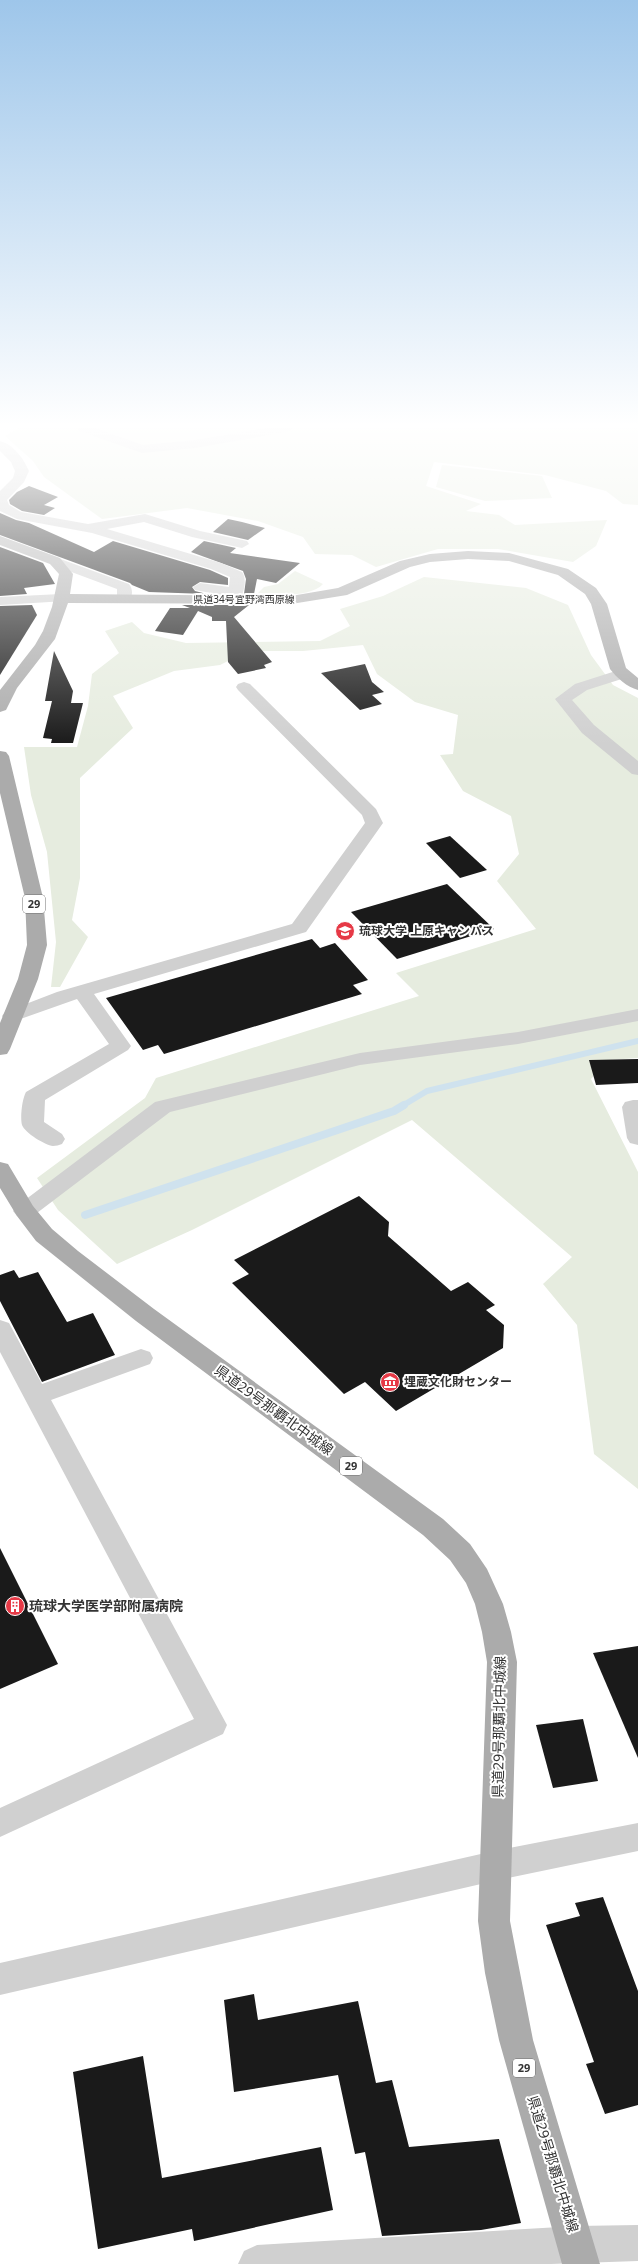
<svg xmlns="http://www.w3.org/2000/svg" width="638" height="2264" viewBox="0 0 638 2264" font-family="'Noto Sans','Noto Sans JP',sans-serif">
	<style>
		.green { fill: #e6ecdf }
		.lines { fill: none; stroke-linecap: round; stroke-linejoin: round }
		.stream-far1 { stroke: #cfe2ee; stroke-width: 6 }
		.stream { stroke: #cfe2ee; stroke-width: 8 }
		.building { fill: #1a1a1a }
		.minor { fill: #d0d0d0; fill-rule: evenodd }
		.major { fill: #ababab; fill-rule: evenodd }
		.labels { text-anchor: middle; stroke-width: 4; stroke-linejoin: round; paint-order: stroke }
		.far-street-label { font-size: 10px; fill: #333; stroke: #fff }
		.shield { fill: #fff; stroke: #707070; stroke-width: 1 }
		.shield-label { font-size: 11px; font-weight: bold; fill: #333 }
		.poi-label { font-size: 12px; font-weight: bold; fill: #333; stroke: #fff; text-anchor: start }
		.near-street-label { font-size: 14px; fill: #333; stroke: #fff }
		.near-poi-label { font-size: 14px; font-weight: bold; fill: #333; stroke: #fff; text-anchor: start }
	</style>
	<rect width="100%" height="100%" fill="#fff"/>
	<!-- green -->
	<g class="green">
		<path d="M19,428h619v77l-15,-1 -17,-13 -61,-16 -111,-13 -8,24 55,18 -15,7 33,4 16,10 92,-5 -11,26 -23,16 -75,-13h-60l-62,18 -24,-12 -37,-1 -12,-17 -45,-16 -71,-13 -85,11 -58,-42 -11,-16 -28,-25z"/>
		<path d="M442,465l100,11 10,22 -67,3 -49,-14z"/>
		<path d="M295,571l28,13c-13,14 -48,11 -65,9l6,-6 14,-3z"/>
		<path d="M424,577l102,11 42,17 23,50 22,30 25,13v360l-30,2 -17,19 47,93v317l-44,-35 -17,-129 -34,-41 29,-27 -160,-137 -220,110 -75,34 -59,-54 -21,-32 108,-80 11,-20 263,-82 -23,-23 140,-44 -39,-48 22,-27 -8,-38 -48,-25 -23,-36 13,-1 5,-39 -43,-13 -38,-28 -14,-29 -60,6h-55l-28,14 -46,6 -61,25 20,32 -53,50v100l-8,42 16,17 -28,50h-9l5,-45 -9,-90 -16,-57 -7,-48h53l11,-41 4,-32 27,-21 -14,-22 27,-9 12,11 42,10 134,-2 30,-15 -10,-17 43,-13z"/>
	</g>
	<g class="lines">
		<!-- stream-far1 -->
		<path class="stream-far1" d="M402,1106l25,-15 211,-50"/>
		<!-- stream -->
		<path class="stream" d="M85,1215l309,-104 10,-6"/>
	</g>
	<!-- building -->
	<g class="building">
		<path d="M29,486l29,11 -14,8 11,3 -11,7 -22,-4 -12,-7 -1,-4 8,-8z"/>
		<path d="M0,513l16,7 13,3 65,29 19,-11 97,29 18,8v7l-28,-3 -8,5 3,4 12,3 -58,-2 -17,-7 -2,-2 -130,-48z"/>
		<path d="M228,519l14,3 23,6 -17,12 -35,-8z"/>
		<path d="M204,541l32,7 -6,5 70,10 -24,20 -19,-4 -3,15h-10l2,-15 -3,-8 -52,-19z"/>
		<path d="M0,547l43,16 12,21 -31,4 3,6 -27,2z"/>
		<path d="M32,605l5,10 -37,60v-69z"/>
		<path d="M182,605h67l-15,12 38,45 -8,3 2,3 -28,6 -10,-12 -2,-41h-14v-4l-14,-6 -15,24 -28,-4 15,-23h20z"/>
		<path d="M54,651l19,40 -2,12h12l-10,40h-22l1,-4 -9,-1 9,-37h-7z"/>
		<path d="M365,664l7,18 12,10 -12,3 10,9 -22,6 -39,-37z"/>
		<path d="M450,836l37,34 -27,8 -34,-35z"/>
		<path d="M447,884l47,45 -97,30 -46,-47z"/>
		<path d="M312,939l8,9 15,-5 33,37 -15,5 9,9 -198,60 -6,-9 -15,5 -37,-52z"/>
		<path d="M638,1059v24l-42,2 -7,-25z"/>
		<path d="M359,1196l30,26 -1,14 63,55 17,-9 27,23 -9,5 18,15 -1,23 -107,63 -31,-29 -21,12 -112,-111 17,-9 -15,-14z"/>
		<path d="M14,1270l5,8 19,-6 29,50 26,-9 22,42 -73,27 -42,-81v-26z"/>
		<path d="M0,1548l58,116 -58,25z"/>
		<path d="M638,1646v112l-45,-105z"/>
		<path d="M583,1719l15,62 -45,7 -17,-63z"/>
		<path d="M603,1897l35,94v114l-33,9 -19,-50 8,-2 -48,-137 34,-9 -5,-13z"/>
		<path d="M254,1994l4,26 100,-19 18,82 16,-3 17,67 90,-8 22,84 -40,7 -99,6 -17,-84 -10,2 -17,-79 -104,17 -10,-92z"/>
		<path d="M143,2056l19,122 159,-31 12,63 -139,31 -2,-12 -94,20 -25,-177z"/>
	</g>
	<g class="lines">
		<!-- minor -->
		<g class="minor">
			<path d="M77,428h18l48,17 52,-5 71,-12h27l-6,4 -92,16 -53,5 -63,-22z"/>
			<path d="M0,441c13,3 24,18 29,30l-5,11 -17,18 2,5 12,7 67,12 57,-10 55,17 47,10 2,3 -7,4 -50,-11 -48,-15 -37,7 114,34 21,9c6,8 1,24 -4,31h-10l-2,-3 1,-4 -32,-6 -2,-3 7,-4 29,4 1,-10 -19,-8 -119,-36 -75,-14 -17,-8v-20l13,-13 2,-7 -4,-9 -11,-11z"/>
			<path d="M55,557l74,27c4,5 4,12 0,17h-10l-2,-3v-9l-67,-25 -2,-3 2,-3z"/>
			<path d="M61,594l5,1 2,3 -2,3 -66,4v-8z"/>
			<path d="M622,669l6,2 2,3 -2,3 -41,13 -15,10 22,25 44,36v14l-6,-1 -50,-41 -27,-34 20,-15z"/>
			<path d="M244,682l6,2 126,125 7,14 -77,109 -212,62 37,52 -3,4 -83,50 -1,22 18,12 3,5 -3,5c-3,1 -6,2 -9,2 -8,-1 -28,-13 -31,-21 -2,-7 0,-26 4,-33l83,-48 -32,-45 -65,23 -7,-2 -3,-4 3,-4 52,-20 235,-68 73,-101 -3,-8 -124,-125 -2,-3 2,-3z"/>
			<path d="M638,1009v12l-120,23 -158,21 -190,47 -137,104 -8,3 -8,-3 -4,-5 4,-5 138,-104 205,-49 158,-21z"/>
			<path d="M633,1100h5v45l-8,-2 -3,-5 -5,-31 3,-5z"/>
			<path d="M0,1320l9,3 33,61 99,-35 9,3 3,6 -3,6 -99,36 176,325 -4,9 -223,103v-29l194,-89 -194,-367z"/>
			<path d="M638,1823v28l-144,30 -494,114v-32l494,-112z"/>
			<path d="M638,2225v36l-87,3h-313l6,-13 13,-6 320,-19z"/>
		</g>
		<!-- major -->
		<g class="major">
			<path d="M0,536l60,22 13,16 -3,20 221,2 47,-8 62,-27 30,-7 38,-3 41,2 59,16 28,19 11,16 19,64 12,10v12c-11,-3 -21,-12 -28,-21l-19,-65 -6,-10 -27,-19 -49,-14 -41,-2 -38,3 -20,5 -63,28 -56,9 -223,-1 -13,36 -38,49 -11,22 -6,2v-22l35,-45 8,-14 9,-24 7,-33 -9,-10 -50,-19z"/>
			<path d="M0,751l6,1 3,4 34,142 4,47 -9,34 -28,70 -3,5 -7,1v-32l18,-44 9,-34 -2,-47 -25,-105z"/>
			<path d="M0,1162l8,2 25,42 19,23 26,22 76,58 289,210 27,25 17,25 16,35 8,28 6,30 -7,259 23,119 67,224h-38l-63,-224 -14,-67 -7,-52 9,-259 -5,-30 -7,-28 -9,-21 -16,-23 -27,-25 -287,-214 -100,-80 -19,-25 -17,-28z"/>
		</g>
	</g>
	<!-- sky -->
	<linearGradient id="sky" x2="0" y2="1"><stop stop-color="#9ec6ea"/><stop offset="0.57" stop-color="#fff"/><stop offset="1" stop-color="#fff" stop-opacity="0"/></linearGradient>
	<rect width="638" height="745" fill="url(#sky)"/>
	<!-- icons -->
	<defs>
		<g id="university-disc" transform="scale(1)"><circle r="9.5" fill="#e63946" stroke="#fff"/><path d="M0-5L7-2L0 1L-7-2ZM-4 1L0 2.5L4 1V4Q0 6-4 4Z" fill="#fff"/></g>
		<g id="museum-disc" transform="scale(1)"><circle r="9.5" fill="#e63946" stroke="#fff"/><path d="M0-6L6-3V-2H-6V-3ZM-5-1h2V3h-2ZM-1-1h2V3h-2ZM3-1h2V3H3ZM-6 4H6V6H-6Z" fill="#fff"/></g>
		<g id="building-disc" transform="scale(1)"><circle r="9.5" fill="#e63946" stroke="#fff"/><path d="M-4-6H4V6H1V3H-1V6H-4ZM-2.5-4.3h1.7v1.8h-1.7ZM.8-4.3h1.7v1.8H.8ZM-2.5-1h1.7V.8h-1.7ZM.8-1h1.7V.8H.8Z" fill="#fff"/></g>
	</defs>
	<g fill-rule="evenodd">
		<use href="#university-disc" x="345" y="931"/>
		<use href="#museum-disc" x="390" y="1382"/>
		<use href="#building-disc" x="15" y="1606"/>
	</g>
	<g class="labels">
		<!-- far-street labels -->
		<g class="far-street-label">
			<text x="244" y="603">県道34号宜野湾西原線</text>
		</g>
		<!-- shield labels -->
		<g class="shield">
			<rect x="23" y="895" width="22" height="18" rx="3"/>
			<rect x="340" y="1457" width="22" height="18" rx="3"/>
			<rect x="513" y="2059" width="22" height="18" rx="3"/>
		</g>
		<g class="shield-label">
			<text x="34" y="908">29</text>
			<text x="351" y="1470">29</text>
			<text x="524" y="2072">29</text>
		</g>
		<!-- poi labels -->
		<g class="poi-label">
			<text x="359" y="935">琉球大学 上原キャンパス</text>
			<text x="404" y="1386">埋蔵文化財センター</text>
		</g>
		<!-- near-street labels -->
		<g class="near-street-label">
			<text transform="translate(274 1410) rotate(36)" y="5">県道29号那覇北中城線</text>
			<text transform="translate(499 1727) rotate(-89)" y="5">県道29号那覇北中城線</text>
			<text transform="translate(553 2164) rotate(73)" y="5">県道29号那覇北中城線</text>
		</g>
		<!-- near-poi labels -->
		<g class="near-poi-label">
			<text x="29" y="1611">琉球大学医学部附属病院</text>
		</g>
	</g>
</svg>
